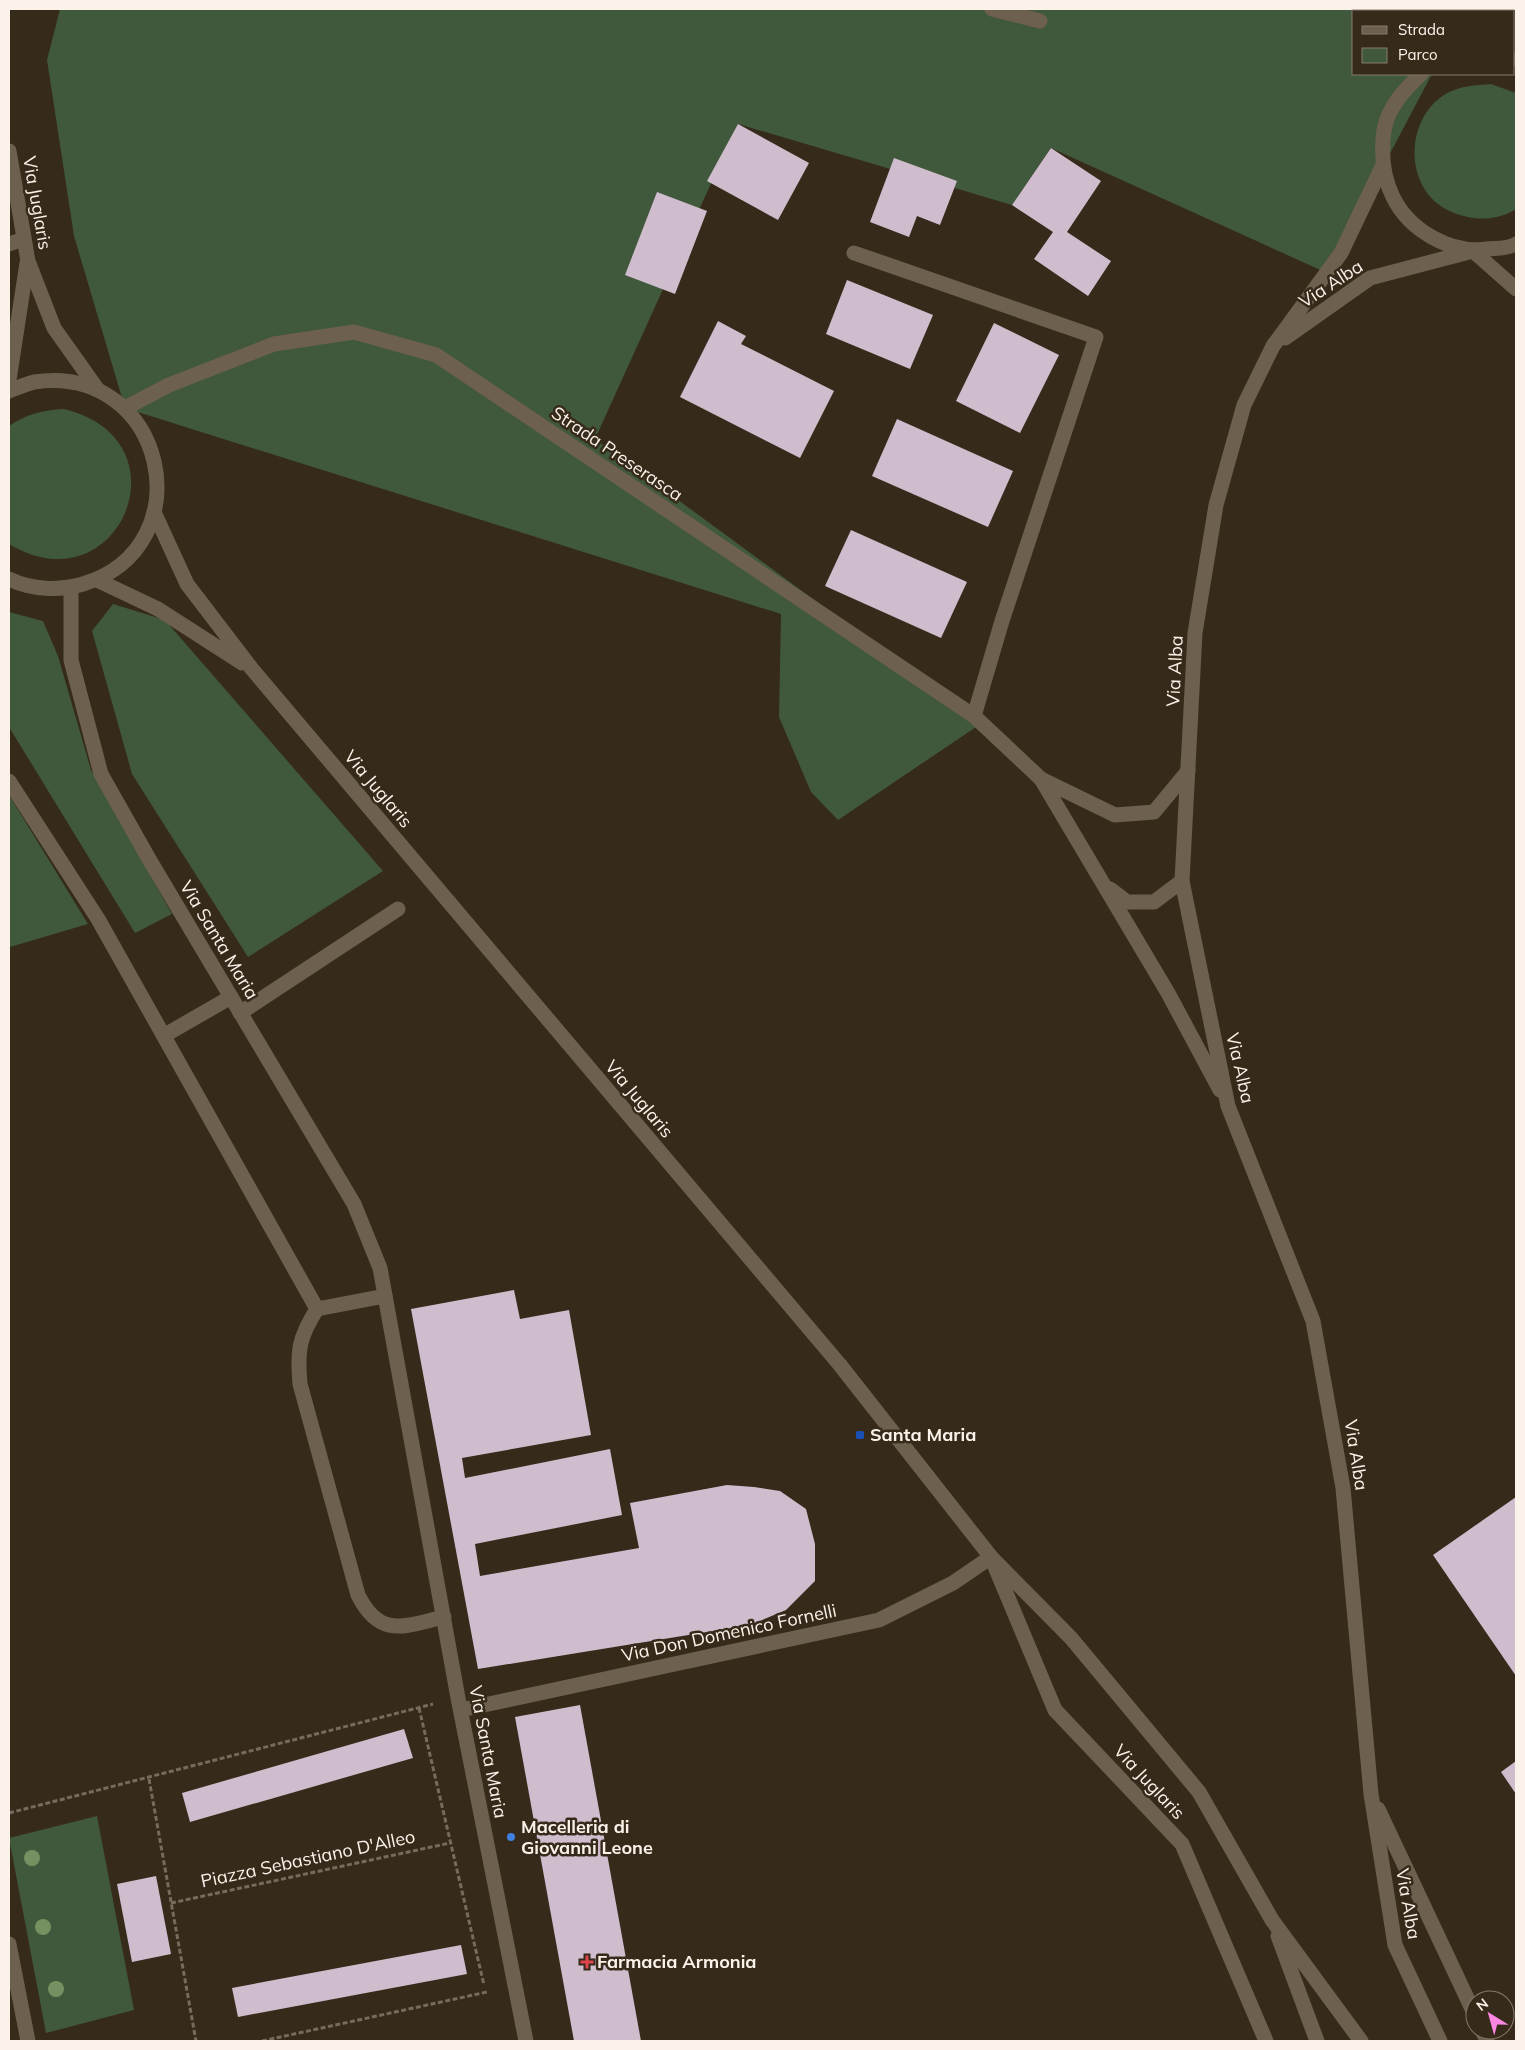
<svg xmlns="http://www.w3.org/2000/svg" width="1525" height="2050" viewBox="0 0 1525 2050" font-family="Mulish,sans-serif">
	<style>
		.green { fill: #40583b }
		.building { fill: #cfbccd }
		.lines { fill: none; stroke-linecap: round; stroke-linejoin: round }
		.path { stroke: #766b5e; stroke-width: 3; stroke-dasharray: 5 2.5; stroke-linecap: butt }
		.minor { stroke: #6e604f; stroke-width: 15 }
		.tree { fill: #759161 }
		.transit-dot { fill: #1a4fb4; stroke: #362a1b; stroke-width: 2 }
		.shop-dot { fill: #3f7fe0; stroke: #362a1b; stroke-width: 2 }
		.health-dot { fill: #e0444e; stroke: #362a1b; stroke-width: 2 }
		.labels { text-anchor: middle; stroke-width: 5; stroke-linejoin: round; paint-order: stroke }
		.street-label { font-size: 18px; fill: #fbf3ea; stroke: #362a1b }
		.poi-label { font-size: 18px; font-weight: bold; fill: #fbf3ea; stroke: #362a1b; text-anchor: start }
	</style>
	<rect width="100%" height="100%" fill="#362a1b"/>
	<!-- green -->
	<g class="green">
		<path d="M60,9h1406l-1,2h-111v63h78l-105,199 -276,-125 -39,57 -274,-81 -143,315 387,284 -144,97 -27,-28 -32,-75 2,-103 -656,-206 -51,-172 -27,-176z"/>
		<path d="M1491,84l25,9v116c-12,8 -28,11 -43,9 -12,-2 -25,-6 -35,-14 -34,-27 -30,-86 6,-109 14,-9 31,-10 47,-11z"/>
		<path d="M64,409c127,31 54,201 -55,135v-118c18,-12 33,-16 55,-17z"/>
		<path d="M113,604l52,16 218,251 -135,86 -116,-183 -40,-143z"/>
		<path d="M9,612l34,9 15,35 33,114 81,144 -37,19 -126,-206z"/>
		<path d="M9,795l79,129 -78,23 -1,-5z"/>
		<path d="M97,1816l37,194 -88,23 -37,-195z"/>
	</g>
	<!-- building -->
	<g class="building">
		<path d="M738,124l71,39 -31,57 -71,-39z"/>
		<path d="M1051,148l50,33 -34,51 44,29 -23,35 -54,-37 19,-27 -41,-27z"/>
		<path d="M894,158l63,23 -17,44 -23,-9 -8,21 -39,-15z"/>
		<path d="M657,192l50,19 -32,83 -50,-19z"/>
		<path d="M847,280l86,35 -23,54 -84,-35z"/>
		<path d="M718,321l28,15 -5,8 93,47 -34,67 -120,-61z"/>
		<path d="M994,323l65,32 -39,78 -64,-32z"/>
		<path d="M897,419l116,52 -25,56 -116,-51z"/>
		<path d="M851,530l116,52 -26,56 -116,-52z"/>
		<path d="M514,1290l6,29 49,-9 22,125 -129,23 3,20 145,-29 12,66 -147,29 5,32 159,-28 -9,-45 97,-18 27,2 26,4 26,18 9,35v37l-29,29 -36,15 -272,44 -67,-360z"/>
		<path d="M1516,1497v179l-83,-121z"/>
		<path d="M580,1705l61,336h-67l-59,-324z"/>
		<path d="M404,1729l9,29 -223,64 -8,-29z"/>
		<path d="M1516,1761v33l-15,-22z"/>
		<path d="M156,1876l15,78 -39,8 -15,-78z"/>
		<path d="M461,1945l6,29 -229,43 -6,-29z"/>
	</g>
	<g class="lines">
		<!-- path -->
		<g class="path">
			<path d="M419,1708l65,277"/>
			<path d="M149,1779l47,262"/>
			<path d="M9,1813l424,-109"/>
			<path d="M171,1903l279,-60"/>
			<path d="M262,2041l225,-49"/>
		</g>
		<!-- minor -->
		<g class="minor">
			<path d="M992,9l48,12"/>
			<path d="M1464,11l2,-2"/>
			<path d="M1514,59h2"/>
			<path d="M1421,74c-16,15 -33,33 -37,56 -3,22 -1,47 9,67 16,33 57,57 94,52 9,-1 21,0 29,-5"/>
			<path d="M9,151l19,110 26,67 44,62"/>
			<path d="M1383,165l-42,88 -68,93 -29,59 -28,100 -21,128 -13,248 46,225 85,215 30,167 28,306 24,151 45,96"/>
			<path d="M9,244l15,-5"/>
			<path d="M854,253l242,84 -94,284 -28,95"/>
			<path d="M1285,338l85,-60 103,-27 43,38"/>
			<path d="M9,380l18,-117"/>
			<path d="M9,391c8,-3 17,-7 25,-9 132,-19 172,165 49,202 -24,7 -51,6 -74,-5"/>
			<path d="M125,408l44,-23 105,-41 80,-12 82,23 538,361 67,63"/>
			<path d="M154,512l33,72 65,85 588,696 151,192 80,81 128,154 73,128 89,121"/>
			<path d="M97,580l61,29 84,54"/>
			<path d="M71,587v73l30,114 48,85 205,345 26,64 78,430 68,343"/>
			<path d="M1188,771l-34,41 -39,3 -74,-36 127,214 52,97"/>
			<path d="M9,781l89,138 219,390 68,-13"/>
			<path d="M1110,889l17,13h27l28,-21"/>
			<path d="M240,1013l158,-104"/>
			<path d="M165,1035l66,-38"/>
			<path d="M317,1309c-18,28 -20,42 -17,75l58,211c22,44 46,31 86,22"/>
			<path d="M461,1710l418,-90 74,-37 38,-26 64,153 127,134 84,197"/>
			<path d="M1378,1809l97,206"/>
			<path d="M1278,1936l39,105"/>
			<path d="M9,1944l19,97"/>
			<path d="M1482,2030l5,11"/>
		</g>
	</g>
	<!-- trees -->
	<g class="tree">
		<circle cx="32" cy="1858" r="8"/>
		<circle cx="43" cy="1927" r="8"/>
		<circle cx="56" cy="1989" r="8"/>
	</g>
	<!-- markers -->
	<rect class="transit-dot" x="855" y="1430" width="10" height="10" rx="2.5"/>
	<circle class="shop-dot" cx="511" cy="1837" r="5"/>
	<path class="health-dot" d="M584.5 1954.5h5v5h5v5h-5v5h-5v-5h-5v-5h5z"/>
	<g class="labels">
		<!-- street labels -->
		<g class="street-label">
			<text transform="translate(37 203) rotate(80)" y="6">Via Juglaris</text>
			<text transform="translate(1331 284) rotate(-33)" y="6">Via Alba</text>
			<text transform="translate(617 454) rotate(34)" y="6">Strada Preserasca</text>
			<text transform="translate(1175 671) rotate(-87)" y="6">Via Alba</text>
			<text transform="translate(378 789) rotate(50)" y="6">Via Juglaris</text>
			<text transform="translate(219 940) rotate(59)" y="6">Via Santa Maria</text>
			<text transform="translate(1240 1068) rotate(77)" y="6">Via Alba</text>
			<text transform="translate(639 1099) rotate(50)" y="6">Via Juglaris</text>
			<text transform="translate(1356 1455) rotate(81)" y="6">Via Alba</text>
			<text transform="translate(729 1633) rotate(-12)" y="6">Via Don Domenico Fornelli</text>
			<text transform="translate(488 1752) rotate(79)" y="6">Via Santa Maria</text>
			<text transform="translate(1149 1782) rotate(47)" y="6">Via Juglaris</text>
			<text transform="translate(308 1859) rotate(-12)" y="6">Piazza Sebastiano D'Alleo</text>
			<text transform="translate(1408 1904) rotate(80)" y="6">Via Alba</text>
		</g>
		<!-- poi labels -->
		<g class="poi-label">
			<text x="870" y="1441">Santa Maria</text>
			<text x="521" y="1833">Macelleria di<tspan x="521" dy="21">Giovanni Leone</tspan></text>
			<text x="597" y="1968">Farmacia Armonia</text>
		</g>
	</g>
	<!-- border -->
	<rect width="1525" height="2050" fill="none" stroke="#fbf3ea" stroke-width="20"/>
	<!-- legend -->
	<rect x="1352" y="10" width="162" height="65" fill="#362a1b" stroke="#857a6e"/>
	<rect x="1362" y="26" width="25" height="8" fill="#6e604f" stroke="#857a6e"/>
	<text x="1398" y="35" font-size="15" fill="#fbf3ea">Strada</text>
	<rect x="1362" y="48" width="25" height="15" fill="#40583b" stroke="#857a6e"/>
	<text x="1398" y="60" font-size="15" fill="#fbf3ea">Parco</text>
	<!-- north arrow -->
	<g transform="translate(1490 2015) rotate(323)"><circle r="24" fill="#362a1b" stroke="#857a6e"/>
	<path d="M0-4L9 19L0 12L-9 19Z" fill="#fd86e2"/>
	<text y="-8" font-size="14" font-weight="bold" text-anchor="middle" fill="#fbf3ea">N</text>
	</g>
</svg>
